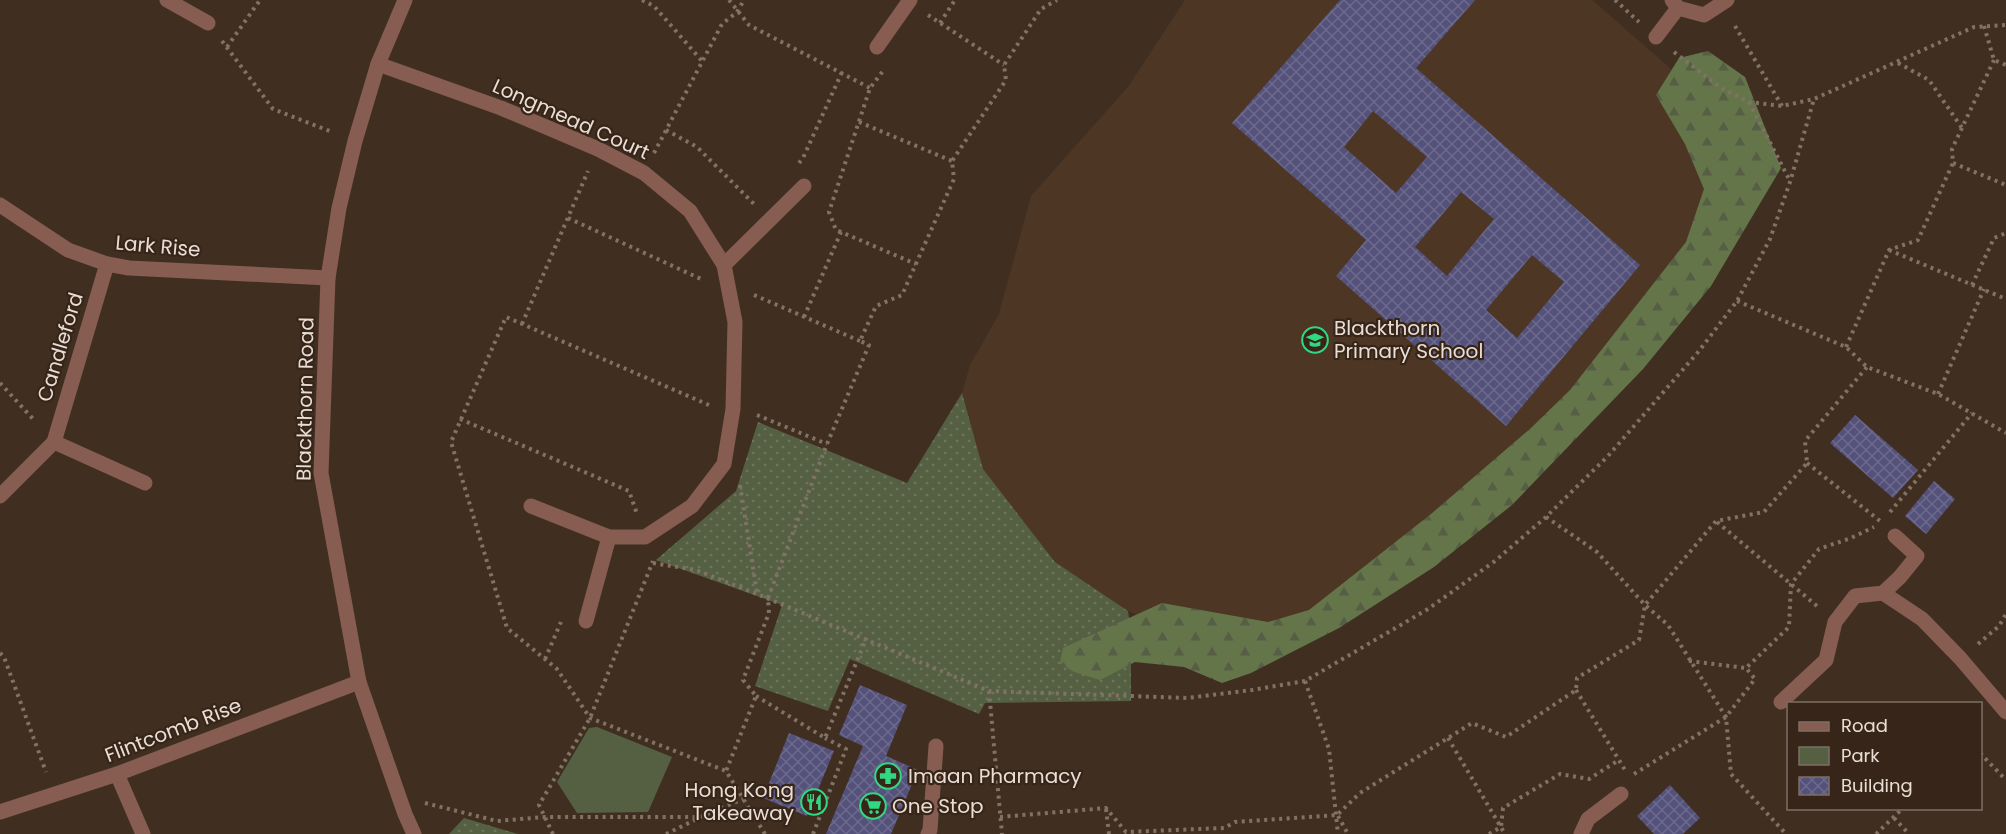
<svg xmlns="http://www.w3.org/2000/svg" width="2006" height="834" viewBox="0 0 2006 834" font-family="Poppins,sans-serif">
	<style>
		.built { fill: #4d3724 }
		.grass { fill: url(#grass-dots) }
		.forest { fill: url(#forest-firs) }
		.park { fill: #556043 }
		.building { fill: url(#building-cross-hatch); fill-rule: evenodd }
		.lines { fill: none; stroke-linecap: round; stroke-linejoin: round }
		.path { stroke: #817266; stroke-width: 4; stroke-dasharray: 3 4.5; stroke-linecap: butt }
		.service { stroke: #865d50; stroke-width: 15 }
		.minor { stroke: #865d50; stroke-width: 15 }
		.tertiary { stroke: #865d50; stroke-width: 15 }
		.labels { text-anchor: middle; stroke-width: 4.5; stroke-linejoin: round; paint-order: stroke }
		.street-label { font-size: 20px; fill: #e9ded5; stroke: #362518 }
		.poi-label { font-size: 20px; fill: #e9ded5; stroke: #362518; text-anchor: start }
	</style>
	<defs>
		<pattern id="grass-dots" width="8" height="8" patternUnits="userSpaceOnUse" patternTransform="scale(1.5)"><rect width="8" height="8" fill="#556043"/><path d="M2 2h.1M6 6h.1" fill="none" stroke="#6d765d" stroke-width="1.8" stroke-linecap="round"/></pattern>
		<pattern id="forest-firs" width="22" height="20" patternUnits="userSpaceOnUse" patternTransform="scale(1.5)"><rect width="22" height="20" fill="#647549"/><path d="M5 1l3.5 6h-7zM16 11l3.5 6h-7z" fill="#565e45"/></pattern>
		<pattern id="building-cross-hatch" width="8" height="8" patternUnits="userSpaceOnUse" patternTransform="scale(1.5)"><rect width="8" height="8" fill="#54517b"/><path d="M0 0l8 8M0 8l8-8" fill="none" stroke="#6d6a8d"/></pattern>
	</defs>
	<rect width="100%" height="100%" fill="#402f21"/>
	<!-- built -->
	<path class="built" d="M1185,0h407l78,68 79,120 -303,348 -213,120 -105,-45 -73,-49 -72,-93 -21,-76 8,-28 29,-51 32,-118 97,-109z"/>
	<!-- grass -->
	<g class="grass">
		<path d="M962,393l21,76 72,93 73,49 3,20v70l-146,2 -6,11 -129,-55 -22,52 -73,-25 27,-81 -126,-45 80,-69 22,-69 149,61z"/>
		<path d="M464,818l54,16h-69z"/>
	</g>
	<!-- forest -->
	<path class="forest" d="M1708,51l37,26 36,91 -70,118 -68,83 -131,136 -78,62 -95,61 -88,45 -29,10 -38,-16 -49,-5 -35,18 -26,-8 -14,-9 3,-15 99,-45 106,19 41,-12 122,-96 100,-86 39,-38 116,-148 18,-53 -19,-45 -29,-49 23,-37z"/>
	<!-- park -->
	<path class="park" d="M597,727l75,30 -24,55 -71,1 -20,-31 32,-54z"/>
	<!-- building -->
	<g class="building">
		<path d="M1340,0h135l-59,68 224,197 -134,161 -170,-150 30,-36 -134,-117zM1373,111l54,46 -31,36 -52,-46zM1461,192l33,27 -47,57 -32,-29zM1532,255l32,27 -47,56 -31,-28z"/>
		<path d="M1855,415l63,55 -25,28 -63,-55z"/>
		<path d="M1934,481l21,18 -29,35 -21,-18z"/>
		<path d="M860,685l47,20 -21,51 32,14 -27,64h-65l37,-88 -24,-11z"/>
		<path d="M789,733l45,18 -27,65 -44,-18z"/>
		<path d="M1670,785l30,33 -17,16h-29l-17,-18z"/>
	</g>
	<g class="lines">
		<!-- path -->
		<g class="path">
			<path d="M642,0l12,6 48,55"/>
			<path d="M729,0l20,25 121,63"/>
			<path d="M1615,0l24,22"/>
			<path d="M928,15l76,50"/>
			<path d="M940,23l15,-23"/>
			<path d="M1735,26l47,80"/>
			<path d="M1984,26l10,34 12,5"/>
			<path d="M222,41l51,68 59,23"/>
			<path d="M227,47l33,-47"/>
			<path d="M1674,52l47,36 28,14 33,4 32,-7 160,-72 32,-2"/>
			<path d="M1994,60l-42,89 1,14 53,22"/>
			<path d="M1898,63l31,17 33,48"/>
			<path d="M1749,102l41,79"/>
			<path d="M859,122l93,39"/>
			<path d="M666,130l31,17 57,57"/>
			<path d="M654,153l68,-129 15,-12 7,-12"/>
			<path d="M799,163l4,-5 39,-86"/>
			<path d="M568,218l133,61"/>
			<path d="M841,232l-5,-2 -7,-18 41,-124 13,-17"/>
			<path d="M1889,250l117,49"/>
			<path d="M1972,285l22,-47 12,-5"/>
			<path d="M754,295l106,46"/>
			<path d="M1737,301l109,46 21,20 71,27 68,39"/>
			<path d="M804,317l37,-85 75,32"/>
			<path d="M522,324l66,-153"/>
			<path d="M1846,347l43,-97 29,-10 35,-77"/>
			<path d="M0,383l35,38"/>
			<path d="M1938,394l46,-105"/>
			<path d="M709,405l-203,-88 -55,125 56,186 50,41 33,49 136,53"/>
			<path d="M757,415l70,29"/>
			<path d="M460,419l169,72 8,23"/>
			<path d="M1807,463l73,58"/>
			<path d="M740,485l17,108"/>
			<path d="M1890,512l82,-99"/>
			<path d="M1546,517l51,35 48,53 23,20 58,92 5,57 55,60"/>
			<path d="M1717,522l100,84"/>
			<path d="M653,563l43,7 61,24 232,97 198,7 65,-8 53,-9 123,-72 67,-48 51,-44 62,-61 91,-105 38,-50 33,-62 20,-57 24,-83"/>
			<path d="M1978,644l21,-18 7,-12"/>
			<path d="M0,653l4,4 42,115"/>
			<path d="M545,659l16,-37"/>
			<path d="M1689,661l57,7"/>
			<path d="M1305,681l24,68 9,85"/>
			<path d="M1576,690l49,80"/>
			<path d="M989,691l13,143"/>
			<path d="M756,696l69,42 41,-99"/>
			<path d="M1448,738l57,96"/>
			<path d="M1980,753l26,27"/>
			<path d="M1634,774l92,-57 29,-38 -9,-11 43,-41 2,-43 28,-35 32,-11 23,-11"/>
			<path d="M425,803l72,18 48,-4h155l43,-18"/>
			<path d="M1106,809l3,25"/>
			<path d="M1338,816l10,18"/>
			<path d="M1000,817l106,-9 20,24 98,-4 11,-6 102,-7 23,-22 112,-70 34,14 70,-47 1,-12 62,-38 6,-35 71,-84 48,-9 43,-49 -2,-22 62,-74"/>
			<path d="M1894,818l15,16"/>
			<path d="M553,834l-14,-29 51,-87 63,-157"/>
			<path d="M666,834l31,-15"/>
			<path d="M765,834l-39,-63 30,-75 -13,-16 26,-67 -1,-15 59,-154 42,-99 -9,-4 16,-35 26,-11 52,-116 -2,-18 54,-81 -2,-15 37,-56 16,-9"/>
			<path d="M813,834l33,-85 -21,-11"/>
			<path d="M1489,834l12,-7 2,-19 57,-34 29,5 30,-19"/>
			<path d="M1876,834l27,-26"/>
		</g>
		<!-- service -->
		<path class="service" d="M928,834l2,-4 6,-84"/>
		<!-- minor -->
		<g class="minor">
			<path d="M167,0l41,23"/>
			<path d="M1672,0l6,8 26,7 23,-15"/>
			<path d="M1656,37l22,-29"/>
			<path d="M877,47l33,-47"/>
			<path d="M378,64l123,44 97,41 46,24 46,38 34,54 11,57 -2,87 -9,55 -32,42 -47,31h-36l-78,-31"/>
			<path d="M0,205l68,45 39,14 22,4 199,10"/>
			<path d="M724,265l80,-79"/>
			<path d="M54,442l91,41"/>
			<path d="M0,496l54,-54 53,-178"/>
			<path d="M1883,593l39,26 38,39 46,54"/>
			<path d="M586,621l23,-84"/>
			<path d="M1781,702l45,-42 9,-38 20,-26 28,-3 17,-16 17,-21 -22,-20"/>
			<path d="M117,774l26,60"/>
			<path d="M0,812l117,-38 242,-92"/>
			<path d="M1581,834l7,-15 33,-25"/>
		</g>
		<!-- tertiary -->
		<path class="tertiary" d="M405,0l-27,64 -23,77 -16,67 -11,70 -7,195 38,209 46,132 9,20"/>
	</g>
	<!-- icons -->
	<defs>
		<g id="school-ring" transform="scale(1.35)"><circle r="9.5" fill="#362518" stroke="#31d882" stroke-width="1.5"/><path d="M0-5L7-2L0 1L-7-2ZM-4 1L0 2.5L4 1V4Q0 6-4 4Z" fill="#31d882"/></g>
		<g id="pharmacy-ring" transform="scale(1.35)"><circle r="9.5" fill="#362518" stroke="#31d882" stroke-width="1.5"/><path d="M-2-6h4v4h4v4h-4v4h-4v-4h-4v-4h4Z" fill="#31d882"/></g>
		<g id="restaurant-ring" transform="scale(1.35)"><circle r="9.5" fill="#362518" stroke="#31d882" stroke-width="1.5"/><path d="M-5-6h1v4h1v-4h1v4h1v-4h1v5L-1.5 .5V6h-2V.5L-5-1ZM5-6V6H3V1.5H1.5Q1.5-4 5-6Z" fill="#31d882"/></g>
		<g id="supermarket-ring" transform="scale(1.35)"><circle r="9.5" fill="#362518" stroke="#31d882" stroke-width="1.5"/><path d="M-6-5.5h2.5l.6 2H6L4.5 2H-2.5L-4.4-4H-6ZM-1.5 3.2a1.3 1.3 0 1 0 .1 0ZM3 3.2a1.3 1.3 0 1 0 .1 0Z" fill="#31d882"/></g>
	</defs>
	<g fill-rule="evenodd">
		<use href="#school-ring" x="1315" y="340"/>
		<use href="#pharmacy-ring" x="888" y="776"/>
		<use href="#restaurant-ring" x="814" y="802"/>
		<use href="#supermarket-ring" x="873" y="806"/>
	</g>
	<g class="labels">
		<!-- street labels -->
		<g class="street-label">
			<text transform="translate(571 119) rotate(24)" y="7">Longmead Court</text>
			<text transform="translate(158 246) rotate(5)" y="7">Lark Rise</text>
			<text transform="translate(60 347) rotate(-73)" y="7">Candleford</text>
			<text transform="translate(305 399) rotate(-89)" y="7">Blackthorn Road</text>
			<text transform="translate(173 730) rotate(-21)" y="7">Flintcomb Rise</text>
		</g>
		<!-- poi labels -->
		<g class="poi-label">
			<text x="1334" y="335">Blackthorn<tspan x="1334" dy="23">Primary School</tspan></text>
			<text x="908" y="783">Imaan Pharmacy</text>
			<text x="794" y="797" text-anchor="end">Hong Kong<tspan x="794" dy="23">Takeaway</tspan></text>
			<text x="892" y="813">One Stop</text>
		</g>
	</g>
	<!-- legend -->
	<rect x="1787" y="702" width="195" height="108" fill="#362518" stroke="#7e6f64" stroke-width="1.5"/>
	<rect x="1799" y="722" width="30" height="9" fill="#865d50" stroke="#7e6f64" stroke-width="1.5"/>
	<text x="1841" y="732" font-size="18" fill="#e9ded5">Road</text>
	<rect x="1799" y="747" width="30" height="18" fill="#556043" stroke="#7e6f64" stroke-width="1.5"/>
	<text x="1841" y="762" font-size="18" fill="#e9ded5">Park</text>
	<rect x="1799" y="777" width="30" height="18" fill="url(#building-cross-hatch)" stroke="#7e6f64" stroke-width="1.5"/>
	<text x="1841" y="792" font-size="18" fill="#e9ded5">Building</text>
</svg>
